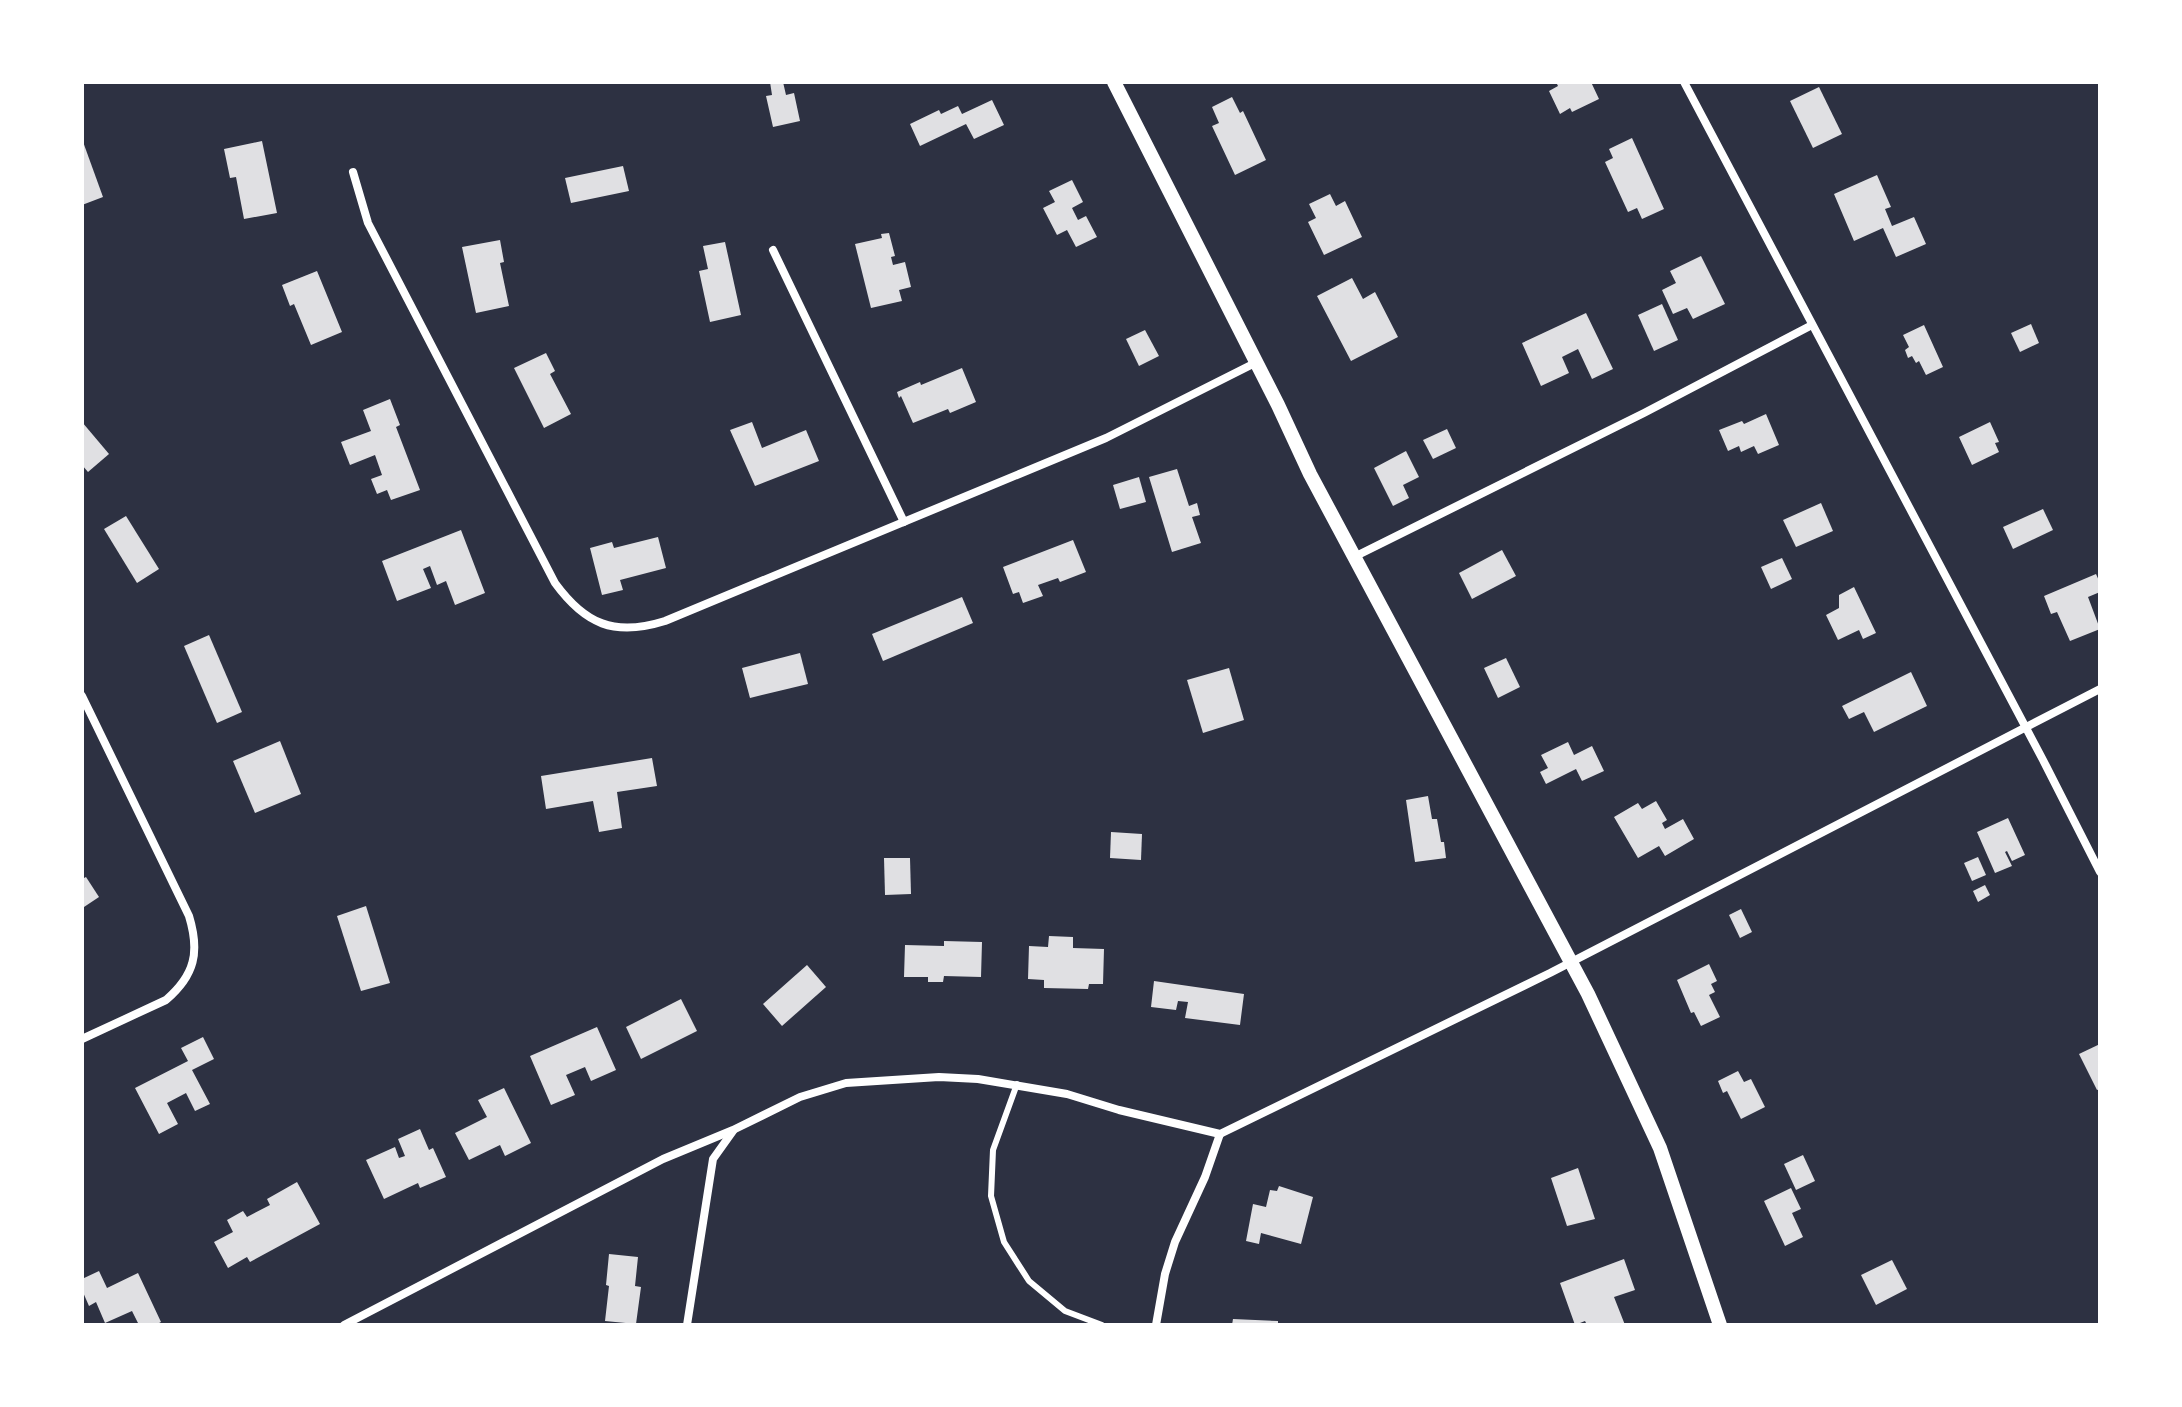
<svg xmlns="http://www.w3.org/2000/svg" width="2182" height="1407" viewBox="0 0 2182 1407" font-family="'Fira Sans',sans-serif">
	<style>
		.building { fill: #e0e0e3 }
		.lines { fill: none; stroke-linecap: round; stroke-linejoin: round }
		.service { stroke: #fff; stroke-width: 6 }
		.minor { stroke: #fff; stroke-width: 8 }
		.tertiary { stroke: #fff; stroke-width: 14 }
	</style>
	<rect width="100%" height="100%" fill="#2d3142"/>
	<!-- building -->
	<g class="building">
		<path d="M770,82h13l3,13 8,-2 6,28 -27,6 -7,-31 6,-1z"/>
		<path d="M1556,82h35l8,17 -27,13 -2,-4 -10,6 -11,-23 9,-5z"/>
		<path d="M1819,87l23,47 -29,14 -23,-47z"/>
		<path d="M1232,97l8,16 3,-2 23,49 -31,15 -23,-49 7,-3 -7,-16z"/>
		<path d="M992,100l12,25 -30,14 -8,-15 -46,22 -10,-22 29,-14 2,4 17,-8 4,8z"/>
		<path d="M1632,138l32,71 -22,10 -5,-11 -9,4 -23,-50 8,-4 -4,-9z"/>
		<path d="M82,139l21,58 -21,8z"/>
		<path d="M262,141l15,72 -33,6 -8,-42 -6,1 -6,-29z"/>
		<path d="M623,166l6,25 -58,12 -6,-25z"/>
		<path d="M1877,175l14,32 -6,2 7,17 22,-9 12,27 -30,13 -13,-29 -29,13 -20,-47z"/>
		<path d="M1072,180l11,22 -11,6 6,12 8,-4 11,21 -21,10 -9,-17 -10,5 -14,-27 12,-6 -6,-11z"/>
		<path d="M1330,194l6,12 9,-5 17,36 -38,18 -16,-33 8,-4 -7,-14z"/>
		<path d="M889,233l6,23 -4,1 2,8 12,-3 6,25 -12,3 3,11 -31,7 -16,-64 27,-6 -1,-4z"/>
		<path d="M500,240l4,22 -4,1 9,43 -33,7 -14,-66z"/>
		<path d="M725,242l16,73 -31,7 -11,-51 9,-2 -5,-23z"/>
		<path d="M1701,256l24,48 -32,15 -6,-11 -14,6 -11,-24 14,-7 -6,-12z"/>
		<path d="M317,271l25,61 -31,13 -17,-41 -4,2 -8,-21z"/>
		<path d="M1352,278l11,21 12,-7 23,45 -47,24 -34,-65z"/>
		<path d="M1662,304l16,36 -24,11 -16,-36z"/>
		<path d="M1586,313l27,56 -21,10 -14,-30 -16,8 7,16 -28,13 -19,-43z"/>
		<path d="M2031,324l8,19 -19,9 -9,-19z"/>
		<path d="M1924,325l19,42 -17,8 -7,-14 -3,2 -4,-7 -4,2 -3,-8 4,-3 -6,-12z"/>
		<path d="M1145,330l14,26 -20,10 -13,-27z"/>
		<path d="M546,353l9,18 -5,3 21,40 -27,14 -30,-60z"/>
		<path d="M962,368l14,34 -26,11 -2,-4 -35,14 -12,-27 -2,2 -2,-6 23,-10 1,3z"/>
		<path d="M390,399l10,26 -4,2 24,63 -29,10 -4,-10 -10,4 -6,-15 11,-4 -7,-20 -25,10 -9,-23 30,-11 -8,-21z"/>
		<path d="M1766,414l13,31 -21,9 -4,-8 -13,6 -2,-6 -11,5 -9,-21 23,-9 2,3z"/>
		<path d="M82,422l27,32 -21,18 -6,-7z"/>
		<path d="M752,422l10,26 44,-18 13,31 -64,25 -25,-56z"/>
		<path d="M1990,422l9,20 -4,1 4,9 -27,13 -13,-28z"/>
		<path d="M1447,429l9,19 -23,11 -10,-19z"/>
		<path d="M1406,451l13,26 -16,8 6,13 -16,8 -19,-38z"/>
		<path d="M1177,469l12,37 8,-3 3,12 -8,2 9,26 -29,9 -23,-75z"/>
		<path d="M1139,477l7,25 -26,7 -7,-24z"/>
		<path d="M1821,503l12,28 -37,16 -13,-27z"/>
		<path d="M2043,509l10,21 -40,19 -10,-22z"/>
		<path d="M126,516l33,53 -22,14 -33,-54z"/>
		<path d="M461,530l24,63 -30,12 -9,-24 -9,4 -7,-19 -7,3 8,19 -34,13 -15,-40z"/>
		<path d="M658,537l8,31 -46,12 3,10 -21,5 -12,-47 22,-6 2,6z"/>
		<path d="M1073,540l13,32 -26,10 -2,-4 -20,7 5,11 -20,7 -4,-11 -6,2 -10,-27z"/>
		<path d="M1502,550l14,26 -44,23 -13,-26z"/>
		<path d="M1782,558l10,21 -21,10 -10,-22z"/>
		<path d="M2096,574l4,9v9l-12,5 12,32 -30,12 -13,-29 -6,2 -7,-18z"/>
		<path d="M1854,587l22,46 -13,6 -4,-9 -21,10 -12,-25 13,-7v-13z"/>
		<path d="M962,597l11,26 -90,38 -11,-27z"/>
		<path d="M209,635l33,77 -25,11 -33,-77z"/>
		<path d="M800,653l8,31 -58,14 -8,-30z"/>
		<path d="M1506,658l14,29 -22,11 -14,-30z"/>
		<path d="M1229,668l15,52 -41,13 -16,-53z"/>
		<path d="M1911,672l16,34 -53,26 -10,-20 -15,7 -7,-13z"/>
		<path d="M280,741l21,53 -46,19 -22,-52z"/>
		<path d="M1568,742l6,13 18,-9 12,25 -22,10 -6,-12 -30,15 -6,-12 8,-4 -7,-13z"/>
		<path d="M652,758l5,28 -40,6 5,36 -23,4 -6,-31 -47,8 -5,-33z"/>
		<path d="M1428,796l4,23h5l4,23h3l2,16 -31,4 -9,-62z"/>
		<path d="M1656,801l11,19 -5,3 3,6 18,-10 11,20 -29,17 -6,-10 -21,12 -24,-41 24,-14 4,6z"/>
		<path d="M2008,818l17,37 -13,6 -5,-10 -2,1 7,14 -17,7 -18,-41z"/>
		<path d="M1111,832l31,2 -1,26 -31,-2z"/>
		<path d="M1978,857l8,18 -14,6 -8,-18z"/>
		<path d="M884,858h26l1,36 -26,1z"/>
		<path d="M86,877l13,20 -15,10 -2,-4v-24z"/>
		<path d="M1985,885l5,10 -12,7 -5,-11z"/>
		<path d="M366,906l24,77 -29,8 -24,-75z"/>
		<path d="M1741,909l11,23 -12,6 -11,-23z"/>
		<path d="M1049,936l24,1v11l31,1 -1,35h-14l-1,5 -44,-1v-8l-16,-1 1,-33 19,1z"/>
		<path d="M944,941l38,1 -1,35 -37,-1 -1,6h-15v-5h-24l1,-32 39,1z"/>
		<path d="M1709,964l8,17 -6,3 4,8 -6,3 11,22 -19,9 -7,-14 -3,1 -14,-33z"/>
		<path d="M807,965l19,22 -44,39 -19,-22z"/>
		<path d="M1154,981l90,13 -4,31 -55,-7 3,-16 -10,-1 -2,9 -25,-3z"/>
		<path d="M681,999l16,32 -56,28 -15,-32z"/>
		<path d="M597,1027l19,43 -25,11 -6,-14 -19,8 9,20 -24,10 -21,-49z"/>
		<path d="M203,1037l11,22 -22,11 18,34 -15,7 -9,-18 -19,10 11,21 -19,10 -24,-46 53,-27 -7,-13z"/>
		<path d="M2100,1044v45l-3,1 -18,-36z"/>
		<path d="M1738,1071l6,11 7,-3 14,28 -24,12 -14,-28 -4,2 -5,-12z"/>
		<path d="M504,1088l27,55 -26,13 -5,-11 -31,15 -14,-27 32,-16 -9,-17z"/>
		<path d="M420,1129l9,21 4,-2 13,29 -26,11 -2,-5 -34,16 -18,-39 29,-13 4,11 6,-2 -7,-17z"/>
		<path d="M1803,1155l12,26 -19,9 -12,-26z"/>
		<path d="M1578,1168l17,51 -28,7 -16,-48z"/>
		<path d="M297,1182l23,42 -70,38 -3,-5 -19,11 -14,-26 19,-10 -6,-12 16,-9 4,6 23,-12 -3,-6z"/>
		<path d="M1279,1186l34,11 -12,47 -40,-11 -2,11 -13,-3 7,-37 13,3 4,-17 7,1z"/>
		<path d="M1791,1188l10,21 -9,4 11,24 -18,9 -21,-45z"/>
		<path d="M609,1254l29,3 -3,29 6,1 -5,37 -31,-3 4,-35 -3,-1z"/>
		<path d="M1624,1259l11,31 -21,7 11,28h-38l-2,-4 -10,4 -15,-42z"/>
		<path d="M1892,1260l15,29 -31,16 -15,-30z"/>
		<path d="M99,1271l8,17 31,-15 23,49 -6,3h-16l-7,-14 -27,12 -9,-21 -7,4 -7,-16v-11z"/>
		<path d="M1233,1319l45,2v4h-46z"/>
	</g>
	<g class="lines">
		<!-- service -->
		<path class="service" d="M1017,1084l-24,66 -2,46 13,46 25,39 36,30 37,14"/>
		<!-- minor -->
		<g class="minor">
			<path d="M1684,82l359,678 57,112"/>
			<path d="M353,172l15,51 187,360c30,41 59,54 110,38l441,-183 149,-75"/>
			<path d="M773,250l131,272"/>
			<path d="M1354,557l290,-144 168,-88"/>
			<path d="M82,696l107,220c11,36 6,59 -23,84l-84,39"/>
			<path d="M344,1325l319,-166 70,-29 67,-33 46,-14 93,-6 39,2 89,15 52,16 101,24 330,-161 550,-284"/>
			<path d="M687,1325l26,-166 20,-28"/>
			<path d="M1156,1325l9,-51 10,-32 30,-65 15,-43"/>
		</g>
		<!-- tertiary -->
		<path class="tertiary" d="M1114,82l164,323 32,69 278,520 72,154 60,177"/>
	</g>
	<!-- border -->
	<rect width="2182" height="1407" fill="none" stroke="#ffffff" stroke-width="168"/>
</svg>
